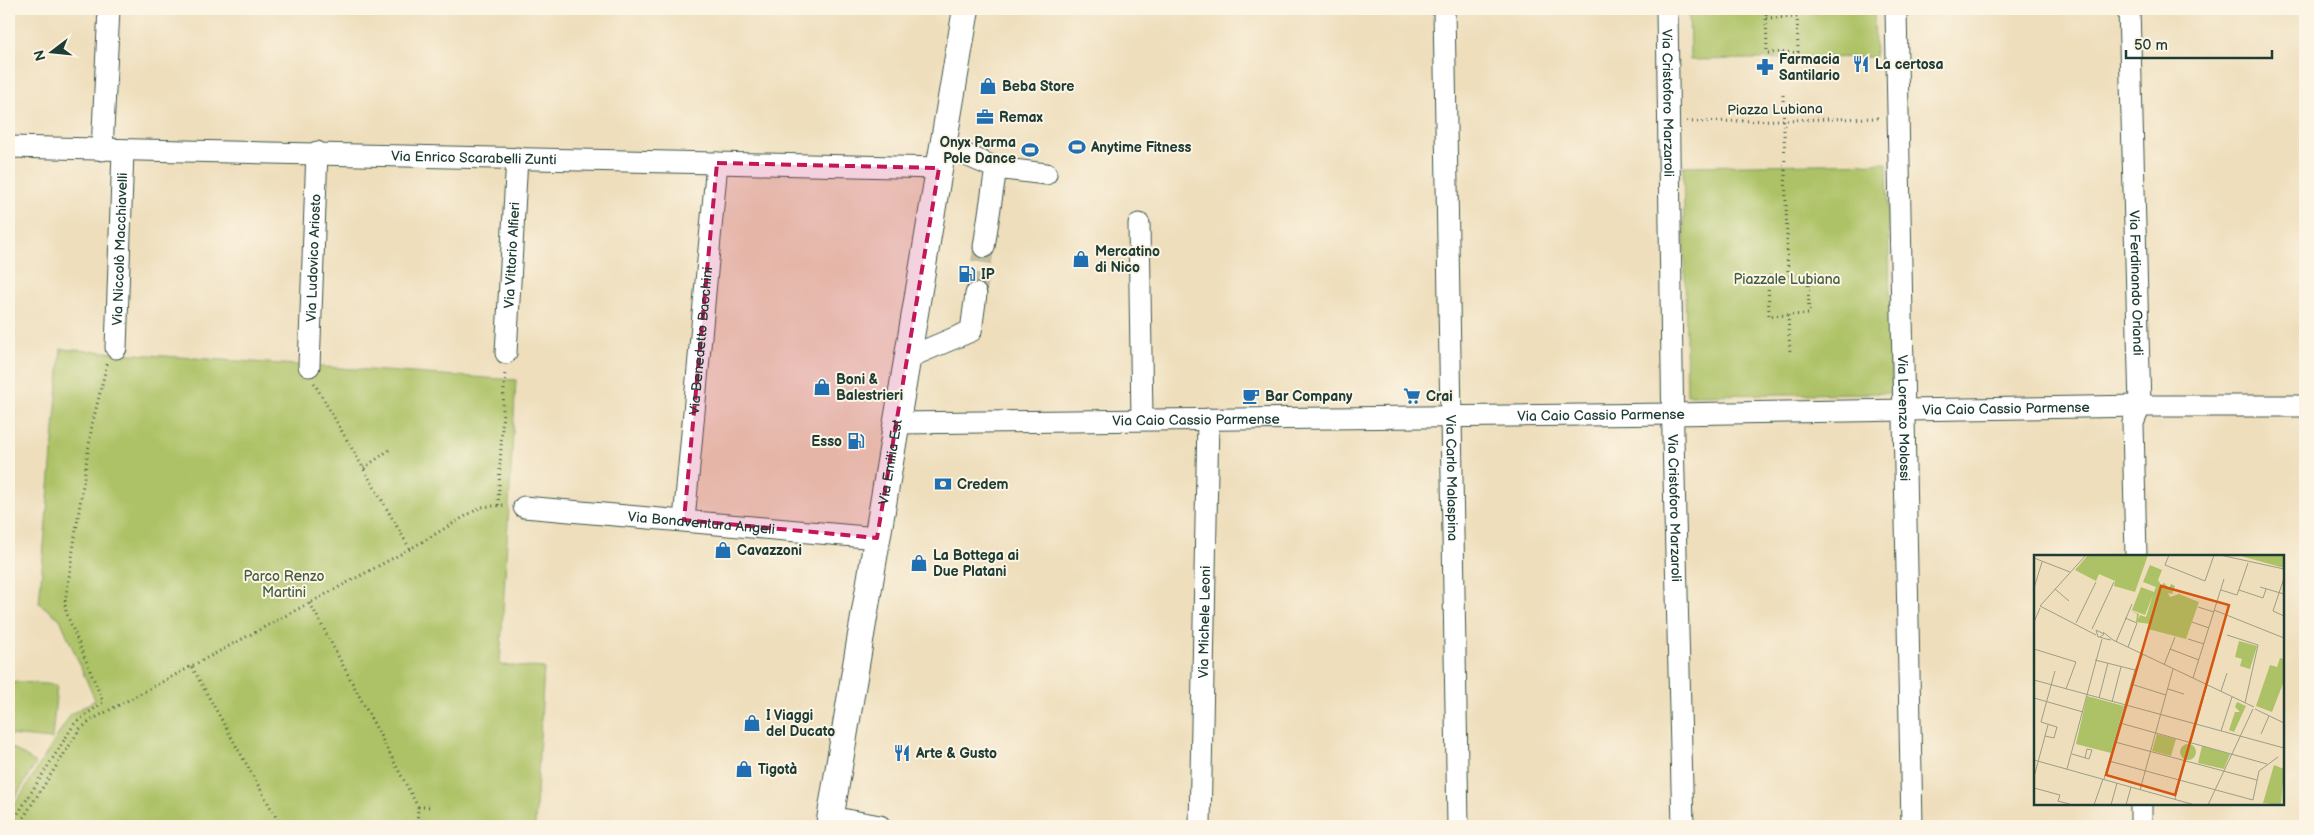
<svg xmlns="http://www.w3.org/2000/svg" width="2314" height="835" viewBox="0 0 2314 835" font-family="'Balsamiq Sans',sans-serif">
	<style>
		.green { fill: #adc266; stroke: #66804d }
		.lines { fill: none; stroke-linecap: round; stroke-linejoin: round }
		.minor-tunnel { stroke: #c5bea1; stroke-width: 21; stroke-dasharray: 21 11; stroke-linecap: butt }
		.minor-casing { stroke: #3e5548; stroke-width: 23 }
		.major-casing { stroke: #3e5548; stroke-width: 28 }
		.path { stroke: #3e5548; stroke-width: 3; stroke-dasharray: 1 4; stroke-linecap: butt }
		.minor { stroke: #fff; stroke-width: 21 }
		.major { stroke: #fff; stroke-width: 26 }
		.marked { fill: #c2185b; fill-opacity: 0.2; stroke: #c2185b; stroke-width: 4; stroke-dasharray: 10 6; stroke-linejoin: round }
		.labels { text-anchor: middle; stroke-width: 4; stroke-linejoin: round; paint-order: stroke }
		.poi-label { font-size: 14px; font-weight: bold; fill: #1f3d34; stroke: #fcf5e5; text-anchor: start }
		.street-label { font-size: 14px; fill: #1f3d34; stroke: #fcf5e5 }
		.park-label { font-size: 14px; fill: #425e40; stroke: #fcf5e5 }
		.inset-road { fill: none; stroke: #9b9e86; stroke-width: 1 }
		.view { fill: #d45610; fill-opacity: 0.15; stroke: #d45610; stroke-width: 2.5 }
		.inset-edge { fill: none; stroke: #1f3d34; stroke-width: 2.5 }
	</style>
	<rect width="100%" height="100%" fill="#fcf5e5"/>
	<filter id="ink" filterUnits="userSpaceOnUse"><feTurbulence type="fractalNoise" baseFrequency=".02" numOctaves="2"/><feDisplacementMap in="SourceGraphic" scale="10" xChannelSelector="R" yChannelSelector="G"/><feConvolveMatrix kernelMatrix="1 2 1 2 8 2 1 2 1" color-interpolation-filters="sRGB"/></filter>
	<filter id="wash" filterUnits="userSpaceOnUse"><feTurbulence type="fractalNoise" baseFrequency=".0096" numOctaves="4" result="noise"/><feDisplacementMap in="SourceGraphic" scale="20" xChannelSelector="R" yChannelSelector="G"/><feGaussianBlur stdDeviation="1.12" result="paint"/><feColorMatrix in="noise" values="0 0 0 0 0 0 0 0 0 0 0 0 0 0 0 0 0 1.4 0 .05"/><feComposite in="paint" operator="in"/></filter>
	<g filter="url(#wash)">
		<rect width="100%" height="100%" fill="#eedebc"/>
		<!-- green -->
		<g class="green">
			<path d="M1689,9h185l1,48 -185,3z"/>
			<path d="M1887,163l5,230 -205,2 -4,-229z"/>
			<path d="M61,349l455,31 -16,285 44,3 -9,158h-526v-12l62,-100 24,-14 -35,-81 -21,-16z"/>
			<path d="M9,681l48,4 -5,54 -43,-4z"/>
			<path d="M9,746l27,17 -27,45z"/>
		</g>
	</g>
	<g filter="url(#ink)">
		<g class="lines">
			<!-- minor-tunnel -->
			<path class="minor-tunnel" d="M976,294l8,-47"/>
			<!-- minor casing -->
			<g class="minor-casing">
				<g id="minor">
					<path id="s1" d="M1444,9l14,817"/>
					<path id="s2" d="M1667,9l6,429 10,388"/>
					<path id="s3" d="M1896,9l16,817"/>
					<path id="s4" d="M2129,9l11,397 -7,17 3,133"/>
					<path d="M943,145l53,23 -12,79"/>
					<path id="s5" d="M9,147l930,21"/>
					<path d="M102,150l7,-141"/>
					<path d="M996,168l50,6"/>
					<path d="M1139,224l3,195"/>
					<path id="s6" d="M116,348l7,-197"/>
					<path id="s7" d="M506,353l11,-195"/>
					<path d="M907,358l64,-27 5,-37"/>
					<path id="s8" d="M309,366l8,-214"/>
					<path id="s9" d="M897,423l777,-9 466,-8h165"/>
					<path id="s10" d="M524,507l353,31"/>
					<path id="s11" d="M684,520l33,-357"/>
					<path d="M2141,804v22"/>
					<path d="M830,817l50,9"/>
					<path id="s12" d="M1200,826l8,-407"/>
				</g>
			</g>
			<!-- major casing -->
			<g class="major-casing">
				<g id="major">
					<path id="s13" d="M829,826l137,-817"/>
				</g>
			</g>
			<!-- path -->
			<g class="path">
				<path d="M1766,9l1,44 31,-1 -1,-43"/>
				<path d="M1766,18l31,-1"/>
				<path d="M1782,53v6"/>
				<path d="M1783,95l5,180"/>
				<path d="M1687,122l191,-4"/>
				<path d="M1808,275l1,39 -40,2 -1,-40z"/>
				<path d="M1788,315l2,38"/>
				<path d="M314,383l96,166"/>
				<path d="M364,468l25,-18"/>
				<path d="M498,505l7,-134"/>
				<path d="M310,603l108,204 -1,19"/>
				<path d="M192,667l89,159"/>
				<path d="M418,807h13"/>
				<path d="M10,826l65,-103 28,-21 -37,-90 -1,-9 27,-178 15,-61"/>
				<path d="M18,826l62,-97 13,-10 317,-170 71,-42 25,-2"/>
			</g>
			<!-- minor -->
			<use href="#minor" class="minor"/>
			<!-- major -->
			<use href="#major" class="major"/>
		</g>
	</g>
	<!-- marked area -->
	<path class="marked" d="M717,163l222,5 -62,370 -193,-18z"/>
	<!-- icons -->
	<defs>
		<g id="restaurant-bare" transform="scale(1.35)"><path d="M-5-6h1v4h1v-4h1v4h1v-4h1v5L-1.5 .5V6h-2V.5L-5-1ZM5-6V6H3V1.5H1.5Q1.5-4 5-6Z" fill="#1f6fb2" stroke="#fcf5e5" stroke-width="2.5" paint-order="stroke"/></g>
		<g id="pharmacy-bare" transform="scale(1.35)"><path d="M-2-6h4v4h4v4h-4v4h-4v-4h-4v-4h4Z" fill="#1f6fb2" stroke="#fcf5e5" stroke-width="2.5" paint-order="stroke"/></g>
		<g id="shop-bare" transform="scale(1.35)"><path d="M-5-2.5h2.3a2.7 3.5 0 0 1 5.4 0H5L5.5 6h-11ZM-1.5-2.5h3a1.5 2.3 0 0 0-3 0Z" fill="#1f6fb2" stroke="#fcf5e5" stroke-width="2.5" paint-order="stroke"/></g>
		<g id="office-bare" transform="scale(1.35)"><path d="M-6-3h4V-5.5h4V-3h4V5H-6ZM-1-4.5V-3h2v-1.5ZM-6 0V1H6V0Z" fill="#1f6fb2" stroke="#fcf5e5" stroke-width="2.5" paint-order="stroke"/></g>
		<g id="stadium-bare" transform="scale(1.35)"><path d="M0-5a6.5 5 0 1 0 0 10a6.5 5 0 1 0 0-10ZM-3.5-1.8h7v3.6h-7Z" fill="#1f6fb2" stroke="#fcf5e5" stroke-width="2.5" paint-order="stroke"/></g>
		<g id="fuel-bare" transform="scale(1.35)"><path d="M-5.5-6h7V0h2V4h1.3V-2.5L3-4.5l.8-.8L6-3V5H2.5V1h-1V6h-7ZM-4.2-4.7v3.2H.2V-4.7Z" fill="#1f6fb2" stroke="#fcf5e5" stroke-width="2.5" paint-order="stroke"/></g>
		<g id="cafe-bare" transform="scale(1.35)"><path d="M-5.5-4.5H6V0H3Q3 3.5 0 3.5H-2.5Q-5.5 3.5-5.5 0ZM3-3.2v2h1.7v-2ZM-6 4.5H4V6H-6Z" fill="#1f6fb2" stroke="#fcf5e5" stroke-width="2.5" paint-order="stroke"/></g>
		<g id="supermarket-bare" transform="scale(1.35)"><path d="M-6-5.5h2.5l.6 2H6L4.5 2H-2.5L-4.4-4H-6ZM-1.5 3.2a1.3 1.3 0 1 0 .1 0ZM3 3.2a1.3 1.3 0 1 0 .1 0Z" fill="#1f6fb2" stroke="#fcf5e5" stroke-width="2.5" paint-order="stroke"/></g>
		<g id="bank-bare" transform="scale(1.35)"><path d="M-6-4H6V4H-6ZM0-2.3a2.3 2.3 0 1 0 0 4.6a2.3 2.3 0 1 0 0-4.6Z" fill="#1f6fb2" stroke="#fcf5e5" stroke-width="2.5" paint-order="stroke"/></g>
	</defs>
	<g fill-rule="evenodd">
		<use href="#restaurant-bare" x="1861" y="64"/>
		<use href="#pharmacy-bare" x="1765" y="67"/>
		<use href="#shop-bare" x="988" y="86"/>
		<use href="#office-bare" x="985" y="117"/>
		<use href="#stadium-bare" x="1077" y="147"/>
		<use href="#stadium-bare" x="1030" y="150"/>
		<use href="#shop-bare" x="1081" y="259"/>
		<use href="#fuel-bare" x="967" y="274"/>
		<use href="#shop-bare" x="822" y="387"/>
		<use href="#cafe-bare" x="1251" y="396"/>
		<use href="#supermarket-bare" x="1412" y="396"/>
		<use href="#fuel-bare" x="856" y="441"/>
		<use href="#bank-bare" x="943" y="484"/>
		<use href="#shop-bare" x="723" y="550"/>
		<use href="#shop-bare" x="919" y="563"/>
		<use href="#shop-bare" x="752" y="723"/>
		<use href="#restaurant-bare" x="902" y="753"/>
		<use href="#shop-bare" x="744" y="769"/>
	</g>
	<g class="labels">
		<!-- poi labels -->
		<g class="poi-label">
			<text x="1779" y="64">Farmacia<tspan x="1779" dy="16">Santilario</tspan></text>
			<text x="1875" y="69">La certosa</text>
			<text x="1002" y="91">Beba Store</text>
			<text x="999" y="122">Remax</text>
			<text x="1016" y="147" text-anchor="end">Onyx Parma<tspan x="1016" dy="16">Pole Dance</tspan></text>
			<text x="1091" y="152">Anytime Fitness</text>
			<text x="1095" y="256">Mercatino<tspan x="1095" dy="16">di Nico</tspan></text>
			<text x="981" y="279">IP</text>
			<text x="836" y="384">Boni &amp;<tspan x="836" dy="16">Balestrieri</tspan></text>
			<text x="1265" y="401">Bar Company</text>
			<text x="1426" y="401">Crai</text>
			<text x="842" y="446" text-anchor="end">Esso</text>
			<text x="957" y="489">Credem</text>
			<text x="737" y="555">Cavazzoni</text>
			<text x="933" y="560">La Bottega ai<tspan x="933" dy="16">Due Platani</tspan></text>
			<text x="766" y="720">I Viaggi<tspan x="766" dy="16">del Ducato</tspan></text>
			<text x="916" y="758">Arte &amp; Gusto</text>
			<text x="758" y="774">Tigotà</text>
		</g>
		<!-- street labels -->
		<g class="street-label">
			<text dy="5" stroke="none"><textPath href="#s2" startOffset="94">Via Cristoforo Marzaroli</textPath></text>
			<text transform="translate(1775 109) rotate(-1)" y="5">Piazza Lubiana</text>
			<text dy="5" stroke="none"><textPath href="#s5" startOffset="465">Via Enrico Scarabelli Zunti</textPath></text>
			<text dy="5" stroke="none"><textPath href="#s6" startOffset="99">Via Niccolò Macchiavelli</textPath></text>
			<text dy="5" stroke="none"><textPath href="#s7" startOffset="98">Via Vittorio Alfieri</textPath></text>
			<text dy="5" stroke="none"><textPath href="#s8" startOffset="108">Via Ludovico Ariosto</textPath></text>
			<text dy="5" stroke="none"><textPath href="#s4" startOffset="274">Via Ferdinando Orlandi</textPath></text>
			<text dy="5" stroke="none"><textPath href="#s11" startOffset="180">Via Benedetto Bacchini</textPath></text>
			<text dy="5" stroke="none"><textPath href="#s9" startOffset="1109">Via Caio Cassio Parmense</textPath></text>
			<text dy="5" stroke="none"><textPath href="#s9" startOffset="704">Via Caio Cassio Parmense</textPath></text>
			<text dy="5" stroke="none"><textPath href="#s3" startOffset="409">Via Lorenzo Molossi</textPath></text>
			<text dy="5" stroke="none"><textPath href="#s9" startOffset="299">Via Caio Cassio Parmense</textPath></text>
			<text dy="5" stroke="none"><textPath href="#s13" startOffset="369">Via Emilia Est</textPath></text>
			<text dy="5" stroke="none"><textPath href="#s1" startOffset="469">Via Carlo Malaspina</textPath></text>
			<text dy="5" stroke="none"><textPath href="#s2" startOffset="499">Via Cristoforo Marzaroli</textPath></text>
			<text dy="5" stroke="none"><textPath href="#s10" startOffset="178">Via Bonaventura Angeli</textPath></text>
			<text dy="5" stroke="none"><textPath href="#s12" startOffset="204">Via Michele Leoni</textPath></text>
		</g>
		<!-- park labels -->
		<g class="park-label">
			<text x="1787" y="284">Piazzale Lubiana</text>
			<text x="284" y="581">Parco Renzo<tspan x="284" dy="16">Martini</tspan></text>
		</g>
	</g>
	<!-- overview -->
	<g transform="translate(2034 555)">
		<rect width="250" height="250" fill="#eedebc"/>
		<path d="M54,0h60l-13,37 -21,-6 1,-5 -16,-7 -3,7 -21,-11zM250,0v13l-43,-12v-1zM116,10l12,5 -4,10 3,5 3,-2 5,5 2,-4 4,2 -3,8 -4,-1 2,4 9,-3 20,8 -13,37 -38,-10 2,-5 -14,-2 1,-8 -7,-4 9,4 -1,5 2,-4 6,2 7,-22 -8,20 -13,-5 9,-23 13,5 2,-5 -13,-5zM205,86l18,5 -7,23 -10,-3 2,-7 -7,-2zM246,103l4,1v22l-12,31 -16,-6 14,-41 7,2zM53,141l37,10 -13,47 -35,-9zM203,147l9,4 -12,26 -5,-2 6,-18h5l-5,-5zM123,179l19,5 -5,17 -19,-5zM146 197a8 8 0 1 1 16 0a8 8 0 1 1-16 0ZM168,191l28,8 -6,15 -26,-6zM240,210l10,4 -3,36 -18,-2z" fill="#adc266"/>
		<path class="inset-road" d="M52,0l-46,51 56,29M135,0l-4,10 40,16 9,-26M186,0l64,14M0,3l36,14M250,23l-11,33 11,5M226,32l24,7M0,33l8,-26M21,34l14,12M187,35l16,5 11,-32M205,35l24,8 3,-9M164,52l16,5M180,55l70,28M91,63l12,5 -9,24M0,67l6,-14M158,67l17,6M42,68l20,-41M58,74l22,-47M69,77l10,8 141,67M193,80l31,10 -13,58M66,82l4,-3 -8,-4 2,7h2l6,2 5,1M154,84l16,5M82,87l16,-38M0,94l42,13 -10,27M136,94l29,11M61,105l40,10M130,110l11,-28M159,123l31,-99M0,125l250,68M97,129l35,11M134,134l16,5M187,136l6,-18M0,143l49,14M65,143l9,-35M78,147l9,-35M221,154l29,14M86,168l147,41M187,176l11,-34M227,179l8,-18M11,181l9,2 3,-11 -16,-5 14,-51M81,187l142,38M157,187l16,-57M38,199l17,5 3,-9 -5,-1 -2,9M0,205l161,45M75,206l144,39 6,-29 19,-14M33,214l35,-130M0,222l14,-52M70,224l31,-109 8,-16M0,233l26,7 -2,6 15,4M106,235l33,-121M141,244l10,-38M60,250l9,-26M77,250l6,-22M92,250l5,-18M174,250l45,-96"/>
		<path class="view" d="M127,31l68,19 -54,190 -69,-20z"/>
		<rect width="250" height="250" class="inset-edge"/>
	</g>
	<!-- margin -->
	<rect width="2314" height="835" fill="none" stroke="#fcf5e5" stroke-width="30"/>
	<!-- north arrow -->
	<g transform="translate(52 52) rotate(254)" stroke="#fcf5e5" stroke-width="4" paint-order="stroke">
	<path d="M0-4L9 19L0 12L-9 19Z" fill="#1f3d34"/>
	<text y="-8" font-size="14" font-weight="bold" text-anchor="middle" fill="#1f3d34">N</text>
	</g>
	<!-- scale -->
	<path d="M2126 50v8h146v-8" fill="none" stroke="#1f3d34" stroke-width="2.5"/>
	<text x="2134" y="50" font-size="15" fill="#1f3d34" stroke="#fcf5e5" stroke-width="4" paint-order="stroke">50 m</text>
</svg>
